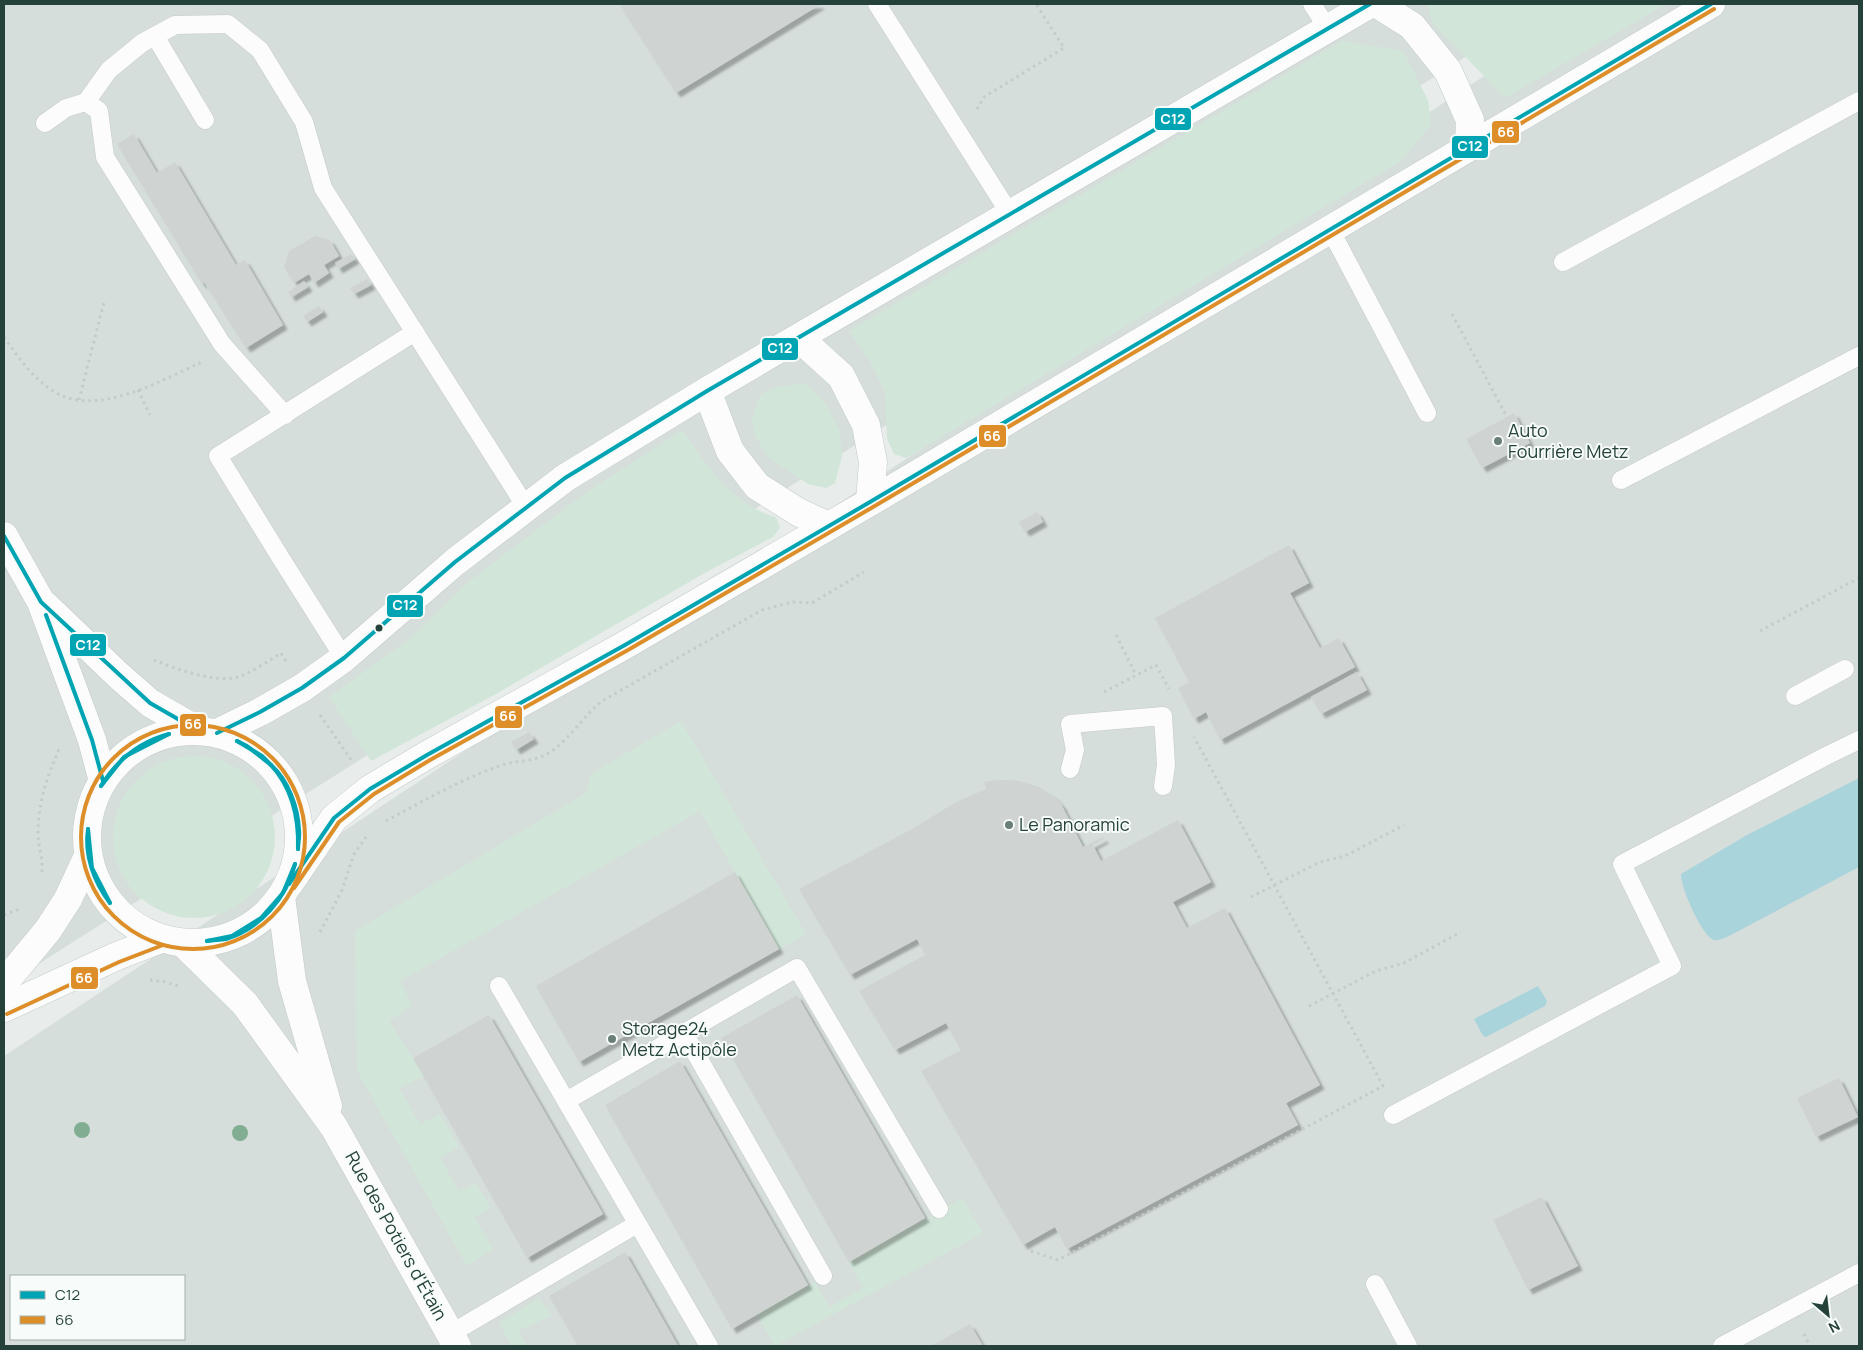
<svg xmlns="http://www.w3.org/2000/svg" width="1863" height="1350" viewBox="0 0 1863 1350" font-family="Manrope,sans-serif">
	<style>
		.built { fill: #d6dedb; fill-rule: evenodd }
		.green { fill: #d1e6d8 }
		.water { fill: #a9d4db }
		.building { fill: #cfd4d2; filter: url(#shadow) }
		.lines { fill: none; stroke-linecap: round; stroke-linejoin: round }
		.lane-casing { stroke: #c5cac8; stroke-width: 19 }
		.street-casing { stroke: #c5cac8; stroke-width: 29 }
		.secondary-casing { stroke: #c3cbc8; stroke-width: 29 }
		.path { stroke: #c3ccca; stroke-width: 3; stroke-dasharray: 2.5 4; stroke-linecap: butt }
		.lane { stroke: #fcfcfc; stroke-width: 18 }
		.street { stroke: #fcfcfc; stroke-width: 28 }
		.secondary { stroke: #fcfcfc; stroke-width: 28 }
		.bus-1-casing { stroke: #f7fbf9; stroke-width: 8 }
		.bus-2-casing { stroke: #f7fbf9; stroke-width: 8 }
		.bus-1 { stroke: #00a4b2; stroke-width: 4 }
		.bus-2 { stroke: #dd8e29; stroke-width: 4 }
		.tree { fill: #81ae93 }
		.poi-dot { fill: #697e78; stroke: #f7fbf9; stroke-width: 2 }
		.bus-dot { fill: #24423a; stroke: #f7fbf9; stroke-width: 2 }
		.labels { text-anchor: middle; stroke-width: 4; stroke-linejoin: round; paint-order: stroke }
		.poi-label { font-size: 18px; fill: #24423a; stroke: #f7fbf9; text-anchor: start }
		.street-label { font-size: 18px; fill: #24423a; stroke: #f7fbf9 }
		.line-badge { stroke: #f7fbf9; stroke-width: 2 }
		.badge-label { font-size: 14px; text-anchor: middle; font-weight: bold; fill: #fff }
	</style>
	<defs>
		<filter id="shadow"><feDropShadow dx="4.5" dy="4.5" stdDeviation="1" flood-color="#0004"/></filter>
	</defs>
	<rect width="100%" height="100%" fill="#e8edeb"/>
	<!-- built -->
	<g class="built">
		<path d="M4,4h1545l-1545,982z"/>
		<path d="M1593,4h266v1342h-1855v-290zM11,1276h173v63h-173z"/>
	</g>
	<!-- green -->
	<g class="green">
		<path d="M1427,4h239l-161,94 -72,-75z"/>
		<path d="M1342,41l61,10 25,49 3,24 -30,37 -495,297 -12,-4 -7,-15 -2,-47 -15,-31 -21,-30z"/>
		<path d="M804,383l20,18 15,28 3,27 -7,27 -9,5 -18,-4 -39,-26 -14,-22 -3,-17 8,-24 17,-8z"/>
		<path d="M683,430c22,35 51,76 93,87l4,11 -7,9 -70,37 -207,120 -125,67 -42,-64 78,-56 65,-62 112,-85z"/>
		<path d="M681,721l125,213 -27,15 -79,-138 -300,170 12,24 -23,16 35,55 -25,12 21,36 20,-10 19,33 -19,11 19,33 17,-8 15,25 -17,9 19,32 -26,17 -110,-195 -2,-140 231,-138 5,-19z"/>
		<circle cx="194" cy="837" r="81"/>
		<path d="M962,1198l21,35 -208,113 -18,-32 58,-32 14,25 34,-19 -14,-26z"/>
		<path d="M539,1298l12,18 -33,15 9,15h-15l-13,-23z"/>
	</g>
	<!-- water -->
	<g class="water">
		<path d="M1859,778v89l-130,69c-5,2 -10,5 -15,4 -12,-3 -34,-54 -33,-66l66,-39z"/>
		<path d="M1538,986l9,15 -2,5 -59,31 -3,-1 -9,-17z"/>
	</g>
	<!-- building -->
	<g class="building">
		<path d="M619,4h202l-145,89z"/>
		<path d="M134,134l23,39 18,-11 61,103 9,-5 38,65 -37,23 -42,-66 -2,2 -85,-140z"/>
		<path d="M315,236l15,4 9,16 -15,9 5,8 -15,10 -5,-9 -15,9 -10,-16 5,-16z"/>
		<path d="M351,254l4,5 -17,10 -3,-6z"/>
		<path d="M367,279l4,6 -17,9 -4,-6z"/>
		<path d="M304,281l4,6 -17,10 -3,-5z"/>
		<path d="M319,306l4,6 -16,10 -4,-6z"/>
		<path d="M1514,413l16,30 -48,25 -16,-29z"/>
		<path d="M1037,512l6,10 -18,10 -6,-10z"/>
		<path d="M1289,545l20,38 -19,10 30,55 19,-10 16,29 -135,73 -14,-28 -12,7 -16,-31 11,-6 -34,-64z"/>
		<path d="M1357,672l10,18 -46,24 -10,-17z"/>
		<path d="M529,732l5,7 -18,11 -5,-8z"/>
		<path d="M996,780h16l11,2 16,5 14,9 8,8 22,43 20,-10 1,2 -11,6 8,16 77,-41 33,62 -38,20 14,26 38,-20 95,177 -34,18 12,22 -231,124 -12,-22 -32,18 -102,-174 40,-21 -15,-27 -51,27 -36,-59 66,-36 -8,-16 -67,36 -51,-86 113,-60 44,-27 30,-13 -2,-7z"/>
		<path d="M735,872l44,77 -200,113 -43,-76z"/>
		<path d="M797,995l128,223 -76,44 -128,-224z"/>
		<path d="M489,1015l114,199 -76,44 -114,-200z"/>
		<path d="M680,1061l128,224 -76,44 -127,-224z"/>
		<path d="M1839,1078l19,39 -42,20 -19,-39z"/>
		<path d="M1542,1197l36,69 -50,24 -35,-70z"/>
		<path d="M625,1252l53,94h-100l-29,-50z"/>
		<path d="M970,1324l13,22h-52z"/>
	</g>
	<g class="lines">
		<!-- lane casing -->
		<g class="lane-casing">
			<g id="lane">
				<path d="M877,4l133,210"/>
				<path d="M1312,4l16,25"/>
				<path d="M155,36l50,84"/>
				<path d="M86,102l23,-32 33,-27 33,-18 53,-1 32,26 44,72 19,66 203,319"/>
				<path d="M45,123l21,-15 20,-6 13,9 6,46 117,187 63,71"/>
				<path d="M1330,229l97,184"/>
				<path d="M1563,262l296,-161"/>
				<path d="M1621,480l238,-124"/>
				<path d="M344,658l-62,-98 -64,-104 197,-124"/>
				<path d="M1795,696l50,-27"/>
				<path d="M1070,769l5,-19 -5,-26 93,-8 3,49 -3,21"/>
				<path d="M499,986l210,360"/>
				<path d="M684,1033l139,243"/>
				<path d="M566,1101l231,-133 142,241"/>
				<path d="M1393,1115l279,-149 -50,-102 204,-108 33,-16"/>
				<path d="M1375,1284l33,62"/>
				<path d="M450,1334l187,-110"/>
				<path d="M1722,1346l137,-73"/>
			</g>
		</g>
		<!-- street casing -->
		<g class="street-casing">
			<g id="street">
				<path d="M281,897l11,84 36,125"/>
				<path d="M183,943l62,61 89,123 123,219"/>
			</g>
		</g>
		<!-- secondary casing -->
		<g class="secondary-casing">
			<g id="secondary">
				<path d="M1377,4l35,22 36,45 22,49 -1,27"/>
				<path d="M799,338l42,38 25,49 7,37 -3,40"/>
				<path d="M707,391l23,60 27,35 41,26 30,14"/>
				<path d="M4,536l37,66 51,138 11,41"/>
				<path d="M46,606l72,69 32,28 47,27"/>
				<circle cx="193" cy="837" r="106"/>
				<path d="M217,733l43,-21 42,-24 42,-30 111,-96 110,-84 142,-87 663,-387"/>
				<path d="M289,884l45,-66 36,-29 57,-34 198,-110 245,-143 841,-498"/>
				<path d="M4,983l44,-53 20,-31 20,-43"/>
				<path d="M4,1008l113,-52 44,-17"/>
			</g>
		</g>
		<!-- path -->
		<g class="path">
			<path d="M977,109l7,-12 80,-49 -28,-44"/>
			<path d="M1452,314l55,103"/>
			<path d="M4,337c14,20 28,40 49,54 43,28 108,-11 149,-29"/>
			<path d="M138,390l12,25"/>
			<path d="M79,400l25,-98"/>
			<path d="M1760,631l99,-53"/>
			<path d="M1116,635l20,40"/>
			<path d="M154,660c23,9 54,21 79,18 12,-1 37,-18 48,-25l5,8"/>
			<path d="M1104,692l52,-27 13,24"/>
			<path d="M320,715l32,46"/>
			<path d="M386,821c37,-20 74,-41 113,-55 16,-6 34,-4 48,-12 22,-13 35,-37 55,-53l160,-91 31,-8 19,1 52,-31"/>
			<path d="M42,872c1,-14 -4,-26 -4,-39 0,-30 9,-56 21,-84"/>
			<path d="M1251,897l69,-35 25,-6 59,-31"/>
			<path d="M4,915l18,-7"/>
			<path d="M320,932l22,-42 12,-36 12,-17"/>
			<path d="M150,980l16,2 12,4"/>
			<path d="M1309,1006l67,-35 28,-8 57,-31"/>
			<path d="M1031,1251l27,9 325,-174 -189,-349"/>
			<path d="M1804,1334l6,12"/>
		</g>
		<!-- lane -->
		<use href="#lane" class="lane"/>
		<!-- street -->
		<use href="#street" class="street"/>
		<!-- secondary -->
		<use href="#secondary" class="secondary"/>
		<!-- bus-1 casing -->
		<g class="bus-1-casing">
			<g id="bus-1">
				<path d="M4,536l37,66 109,101 47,27"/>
				<path d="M46,615l46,125 11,41"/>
				<path d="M217,733l43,-21 42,-24 42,-30 111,-96 110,-84 142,-87 663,-387"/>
				<path d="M237,741l25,15 9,9"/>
				<path d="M237,741l10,5 24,19"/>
				<path d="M271,765c17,15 27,42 28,65 1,6 -1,13 -1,19"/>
				<path d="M271,765c21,23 28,54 27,84"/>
				<path d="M101,786c16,-26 38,-44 68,-52"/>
				<path d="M101,786l23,-29 45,-23"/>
				<path d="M88,829l4,39 18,35"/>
				<path d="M88,829c-4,26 6,53 22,74"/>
				<path d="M289,884l45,-66 36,-29 57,-34 198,-110 245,-143 841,-498"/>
				<path d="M207,941l25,-5 29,-18 22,-25 12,-29"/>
				<path d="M207,941c6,-1 13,-1 19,-2 34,-10 61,-42 69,-75"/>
			</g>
		</g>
		<!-- bus-2 casing -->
		<g class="bus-2-casing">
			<g id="bus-2">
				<circle cx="193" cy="837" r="112"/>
				<path d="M294,888l45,-66 35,-28 56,-34 198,-110 245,-143 841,-498"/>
				<path d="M7,1014l112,-52 44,-17"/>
			</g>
		</g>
		<!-- bus-1 -->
		<use href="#bus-1" class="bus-1"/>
		<!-- bus-2 -->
		<use href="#bus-2" class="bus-2"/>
	</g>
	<!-- trees -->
	<g class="tree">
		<circle cx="82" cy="1130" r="8"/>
		<circle cx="240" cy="1133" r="8"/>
	</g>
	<!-- markers -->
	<g class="poi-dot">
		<circle cx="1498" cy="441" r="5"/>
		<circle cx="1009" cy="825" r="5"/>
		<circle cx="612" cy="1039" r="5"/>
	</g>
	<circle class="bus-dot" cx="379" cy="628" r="4.5"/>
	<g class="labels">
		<!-- poi labels -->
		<g class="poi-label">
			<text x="1508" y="437">Auto<tspan x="1508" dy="21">Fourrière Metz</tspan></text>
			<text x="1019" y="831">Le Panoramic</text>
			<text x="622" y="1035">Storage24<tspan x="622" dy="21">Metz Actipôle</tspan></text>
		</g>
		<!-- street labels -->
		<g class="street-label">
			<text transform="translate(396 1236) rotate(61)" y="6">Rue des Potiers d'Étain</text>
		</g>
	</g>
	<g class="line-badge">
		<rect x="1154" y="107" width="38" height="24" rx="5" fill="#00a4b2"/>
		<rect x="1491" y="120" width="29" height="24" rx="5" fill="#dd8e29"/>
		<rect x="1451" y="135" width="38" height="24" rx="5" fill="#00a4b2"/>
		<rect x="761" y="337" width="38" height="24" rx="5" fill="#00a4b2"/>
		<rect x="978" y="424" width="29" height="24" rx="5" fill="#dd8e29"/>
		<rect x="386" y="594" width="38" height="24" rx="5" fill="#00a4b2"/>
		<rect x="69" y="633" width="38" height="24" rx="5" fill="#00a4b2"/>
		<rect x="494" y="705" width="29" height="24" rx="5" fill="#dd8e29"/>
		<rect x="179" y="713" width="28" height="24" rx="5" fill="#dd8e29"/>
		<rect x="70" y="966" width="29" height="24" rx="5" fill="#dd8e29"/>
	</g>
	<g class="badge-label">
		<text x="1173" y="124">C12</text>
		<text x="1506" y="137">66</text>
		<text x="1470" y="151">C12</text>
		<text x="780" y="353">C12</text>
		<text x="992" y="441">66</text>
		<text x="405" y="610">C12</text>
		<text x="88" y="650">C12</text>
		<text x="508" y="721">66</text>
		<text x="193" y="729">66</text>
		<text x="84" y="983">66</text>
	</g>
	<!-- border -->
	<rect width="1863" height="1350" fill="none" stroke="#24423a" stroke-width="10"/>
	<!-- legend -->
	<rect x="10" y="1275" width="175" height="65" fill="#f7fbf9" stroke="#a3b1ad"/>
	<rect x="20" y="1291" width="25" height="8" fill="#00a4b2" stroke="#a3b1ad"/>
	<text x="55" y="1300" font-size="15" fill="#24423a">C12</text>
	<rect x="20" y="1316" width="25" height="8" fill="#dd8e29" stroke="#a3b1ad"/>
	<text x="55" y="1325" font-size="15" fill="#24423a">66</text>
	<!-- north arrow -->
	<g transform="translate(1828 1315) rotate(152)" stroke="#f7fbf9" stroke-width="4" paint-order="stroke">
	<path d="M0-4L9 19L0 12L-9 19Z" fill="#24423a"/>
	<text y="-8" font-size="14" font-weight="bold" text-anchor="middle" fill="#24423a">N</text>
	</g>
</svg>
